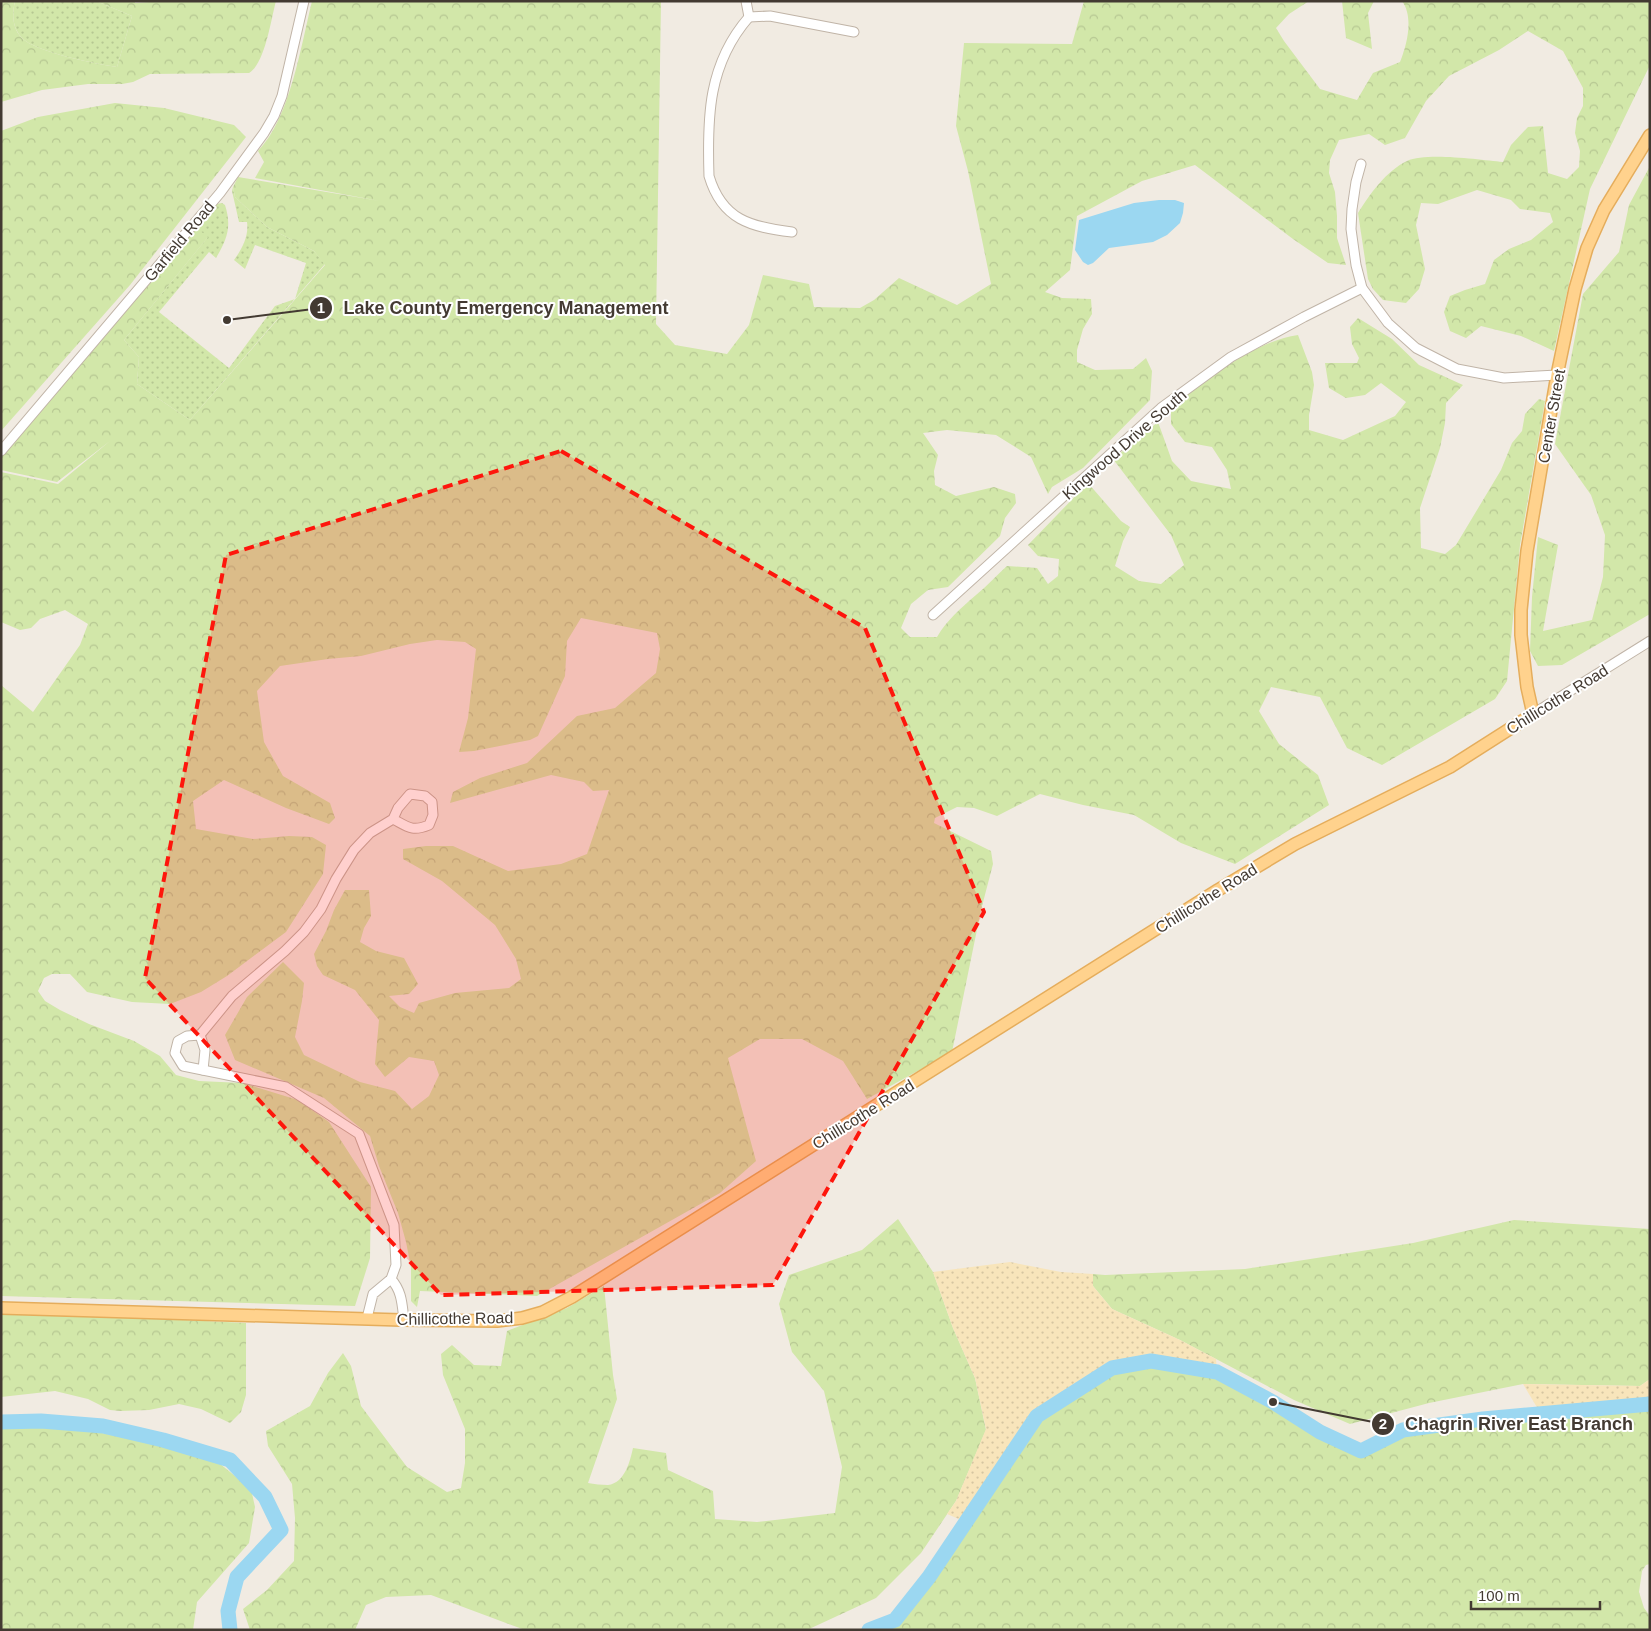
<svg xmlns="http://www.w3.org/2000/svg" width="1651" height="1631" viewBox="0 0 1651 1631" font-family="Helvetica,sans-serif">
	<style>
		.grass { fill: url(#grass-dots) }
		.forest { fill: url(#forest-crowns) }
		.sand { fill: url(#sand-dots) }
		.water { fill: #9bd7f1 }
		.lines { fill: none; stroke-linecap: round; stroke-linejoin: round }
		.river { stroke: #9bd7f1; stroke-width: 15 }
		.minor-casing { stroke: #c0b4a7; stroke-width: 11 }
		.major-casing { stroke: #e5ad5c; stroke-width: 14 }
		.minor { stroke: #fff; stroke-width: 9 }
		.major { stroke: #ffd28d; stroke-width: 11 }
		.marked { fill: #fe160c; fill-opacity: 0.2; stroke: #fe160c; stroke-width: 4; stroke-dasharray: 10 6; stroke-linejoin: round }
		.labels { text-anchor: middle; stroke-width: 4; stroke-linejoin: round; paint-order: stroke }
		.street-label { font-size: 16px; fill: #433a32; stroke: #fff }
		.leader { fill: none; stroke: #433a32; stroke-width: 2 }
		.callout-dot { fill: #433a32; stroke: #fff; stroke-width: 2 }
		.mark-label { font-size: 15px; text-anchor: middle; font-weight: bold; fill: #fff }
		.callout-label { font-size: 18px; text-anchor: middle; font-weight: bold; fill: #433a32; stroke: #fff; stroke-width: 4; stroke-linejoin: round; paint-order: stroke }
	</style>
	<defs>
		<pattern id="grass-dots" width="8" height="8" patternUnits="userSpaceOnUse" patternTransform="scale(1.25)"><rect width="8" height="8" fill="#d2e7a9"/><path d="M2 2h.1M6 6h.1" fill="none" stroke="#b6c792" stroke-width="1.8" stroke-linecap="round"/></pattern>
		<pattern id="forest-crowns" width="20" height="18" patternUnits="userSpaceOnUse" patternTransform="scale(1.25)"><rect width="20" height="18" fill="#d2e7a9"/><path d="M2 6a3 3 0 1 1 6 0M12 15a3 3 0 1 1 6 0" fill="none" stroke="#b6c792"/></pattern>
		<pattern id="sand-dots" width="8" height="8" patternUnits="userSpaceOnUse" patternTransform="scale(1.25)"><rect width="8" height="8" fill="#f8e5bb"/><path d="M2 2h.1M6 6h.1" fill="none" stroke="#d6c5a1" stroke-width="1.8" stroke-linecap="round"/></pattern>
	</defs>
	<rect width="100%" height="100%" fill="#f1ebe2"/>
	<!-- grass -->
	<g class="grass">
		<path d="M15,1h81l36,15 -15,51c-20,-3 -82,-15 -95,-29 -10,-10 -10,-24 -7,-37z"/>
		<path d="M233,187l2,10 32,30 47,24 11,13 -135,156 -53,-36 2,-27 -15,-17 83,-102 -11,-11 20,-23 6,-1 3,2c7,22 2,34 -9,53l-7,-6 -50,60 70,56 46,-62 20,-7 11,-36 -51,-18 -10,24 -11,-9c8,-11 15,-24 13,-38h-8l-7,-31z"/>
	</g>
	<!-- forest -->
	<g class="forest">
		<path d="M1,1h14c-3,13 -3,27 7,37 13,14 75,26 95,29l15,-51 -36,-15h39v2l29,-2h112c-5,18 -11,63 -27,72l-99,1 -17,8 -11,2h-34l-46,6 -41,12z"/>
		<path d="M312,1h349l-5,323 19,21 52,9 22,-29 14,-50 46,9 5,23 46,1 14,-8 25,-22 58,27 34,-21 -23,-113 -12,-45 8,-83 108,1 12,-43h225l-20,13 -13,14 8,13 36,48 37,11 16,-27 27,-11c7,-17 14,-45 2,-61h248v64l-60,124 -36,162 -33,-15 -40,-10 -15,12 -16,-7 -6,-19 6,-16 15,-6 20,-6 9,-24 15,-11 22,-9 22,-18 -3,-9 -30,-4 -9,-9 -34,-10 -39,14 -17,-1 -5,22 9,44 -6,20 -13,14 -23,-3 -10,-11 -5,-10 -10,-66c12,-19 28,-42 49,-52 20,-9 73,-1 96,1l8,-17 17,-18 15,-1 5,47 19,6 12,-12 1,-16 -5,-18 2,-15 6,-12v-18l-20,-37 -35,-20 -29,19 -50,26 -23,25 -21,37 -20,7 -16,-11 -30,6 -9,20 -1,13 6,19 2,24v22l9,27 -18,-2 -35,-24 -98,-74 -53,16 -65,35 -7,54 -25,22 17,6 29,1 1,15 -9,15 -6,21v12l18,8 38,-1 13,-11 6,13 -2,29 -67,68 -31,19 -4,7 -17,-37 -35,-22 -49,-5 -24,3 15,22 -4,16 1,14 21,11 38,-9 21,7 1,9 -11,15 -5,18 -52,51 -20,3 -17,14 -10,24 9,9h27c10,-17 24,-29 39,-42 11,-9 21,-20 31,-29l30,2 11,16 10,-8 1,-17 -21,-3 -10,-11 60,-62 33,38 9,6 -7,14 -8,25 24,15 22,3 23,-19 -13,-30 -58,-76 45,-37 14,39 19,20 40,8 -4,-19 -15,-23 -27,-5 -14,-18v-17c36,-27 81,-65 127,-72l14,37 2,13 -5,30v15l34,10 52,-24 11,-14 -25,-19 -16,12 -19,3 -17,-10 -4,-25h32l2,-5 -7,-14 -2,-17 8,-9 34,21 27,26 44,20 -17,18 -1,20 -5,25 -20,60 1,40 24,6 11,-9 45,-75 11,-27 10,-12 3,-17 14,-15 6,2 -25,144 -13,136 -12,18 -113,66 -35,-17 -27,-51 -49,-10 -12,24 20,33 39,31 11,30 -94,59 -54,-21 -47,-28 -51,-10 -43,-11 -43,22 -23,-8 -17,-1 -22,11 -1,5 57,28 2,13 -12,46 -29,142 -85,47 -24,-38 -41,-22h-42l-32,19 28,103 -36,32 -183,103 -117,-5 -3,16 -6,-6v-34l-5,-25 -8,-29 -19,-47 -9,-30 -46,-38 -89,-38 -10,-25 22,-38 36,-35 21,21 -2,18 -7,36 9,18 56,27 35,9 17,18 17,-13 10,-21 -5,-14 -25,-4 -24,20 -10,-13 4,-44 -24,-30 -32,-15 -6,-9 -3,-12 12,-23 8,-21 11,-20h24l2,26 -7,12 -4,14 16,9 28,7 14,26 -9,10 -20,2 11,11 14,6 5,-10 36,-10 54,-5 12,-9 -5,-20 -21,-34 -53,-44 -39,-22v-10l23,-3h27l55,25 53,-7 26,-10 22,-64 -16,1 -9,-9 -33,-7 -101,28 3,-11 27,-14 47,-15 50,-47 38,-8 41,-35 4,-24 -3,-16 -76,-15 -14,23 -2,35 -27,60 -8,4 -56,11 -15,1 9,-34 8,-69 -11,-7 -28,-2 -27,4 -49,12 -33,3 -48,7 -23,25 7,51 19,34 47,27 5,15 -6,6 -43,-16 -62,-28 -31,21 3,28 57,10 36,-3 23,1 14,8 -3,29 -37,58 -59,44 -26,16 -31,12 -38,-2 -45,-10 -17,-18h-18l-8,4 -6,13 7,10 15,9 29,14 45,17 26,15 16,19 23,6 44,2 55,17 31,22 42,65 -1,71 -15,48 -354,-10v-611l32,27 47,-67 8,-21 -23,-14 -25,9 -9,9 -11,2 -19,-8v-150l57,12 52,-43 -53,41 -56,-12v-13l195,-230 12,10 -84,103 15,17 -2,27 53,36 135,-155 -11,-14 -47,-24 -32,-30 -2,-10 5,-10 142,24 -125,-23 9,-16 -6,-11c32,-33 43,-105 54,-150z"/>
		<path d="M1342,1h32l-6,12 4,36 -26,-11z"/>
		<path d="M115,103l49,5 70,17 12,12 -116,148 -129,146v-300l37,-14z"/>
		<path d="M1650,166v448l-88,51 -24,1 -8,-15 2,-54 6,-60 20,8 -15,86 49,-11 11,-43 2,-42 -14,-40 -36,-51 28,-150 36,-42 10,-47z"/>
		<path d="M898,1219l35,53 20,56 22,50 11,52 -30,71 -35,52 -45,45 -69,32h-282l-94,-35 -45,2 -20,8 -11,25h-105l-7,-21 24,-19 27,-29 1,-43 -3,-34 -24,-38 -2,-15 44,-25 18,-33 15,-20 8,13 10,40 46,61 40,25 14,-4 4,-25v-34l-22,-54 -2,-21 11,-9 22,20 27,1 6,-35 60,-23 37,-22 9,89 4,24 -29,84c6,1 14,2 20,2 17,-2 22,-24 25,-37l33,5 2,17 45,21 2,28 42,3 78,-9 7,-46 -18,-76 -32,-39 -13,-48 10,-29 73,-25z"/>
		<path d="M1514,1220l136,9v150l-10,7 -117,-2 -94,19 -79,21 -56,-24 -114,-60 -68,-31 -19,-23v-12l12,1 140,-6 168,-26z"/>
		<path d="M21,1312l225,11v72l-5,17 -11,11 -29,-14 -22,-5 -30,6 -29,1 -10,-1 -22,-11 -33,-8 -54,6v-84z"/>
		<path d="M1151,1361l66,11 56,30 47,30 41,19 42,-21 80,-11 167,-15v160l-4,1 -4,6 -3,21 5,16 6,8v14h-781l26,-10 34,-43 108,-161 75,-48z"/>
		<path d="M1,1426h67l112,23 39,14 32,26 4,18 -6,36 -52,59 -4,28h-192z"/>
	</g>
	<!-- sand -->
	<g class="sand">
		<path d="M1010,1262l51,10 32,2v12l19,23 68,31 36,19 1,13 -66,-11 -39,7 -75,48 -71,106 -19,-8 9,-13 30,-72 -11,-51 -22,-50 -20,-56z"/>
		<path d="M1650,1379v25l-109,10 -18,-30 117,2z"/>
	</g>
	<!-- water -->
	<path class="water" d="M1159,200h16l9,3 -1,10 -3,10 -13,12 -14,7 -44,6 -16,15 -5,2 -5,-3 -8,-12 4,-30 55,-17z"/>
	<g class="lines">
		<!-- river -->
		<g class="river">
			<path d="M1,1422l40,-1 62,5 60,14 67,20 35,37 16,33 -44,47 -9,34 2,19"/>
			<path d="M869,1630l26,-10 34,-43 108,-161 75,-48 39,-7 66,11 56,30 47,30 41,19 42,-21 80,-11 167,-15"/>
		</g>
		<!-- minor casing -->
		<g class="minor-casing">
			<g id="minor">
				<path d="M746,1l3,16"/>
				<path d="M749,17c-41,47 -42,100 -40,159 13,44 42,51 83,56"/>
				<path d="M749,17l21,-1 84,16"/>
				<path d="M1361,164l-5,18 -4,27 -1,20 5,36 6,23 26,35 28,25 41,21 47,9 53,-3"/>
				<path d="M1,451l219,-258 44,-60 10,-17 8,-20 22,-95"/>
				<path d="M933,615l228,-207 70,-51 73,-40 58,-29"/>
				<path d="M1533,714l117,-73"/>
				<path d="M200,1035l5,15 -2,20"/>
				<path d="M391,1279c11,12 11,25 13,41"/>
				<path d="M367,1318l6,-24 18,-15 5,-14 -2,-40 -35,-91 -73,-47 -103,-21 -8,-13 3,-12 9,-5 13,-1 32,-39 53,-45 19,-19 17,-23 15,-30 18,-29 16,-17 23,-14 5,-11 12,-14 15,2 7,6 1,13 -4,10c-17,7 -21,2 -36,-6"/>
			</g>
		</g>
		<!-- major casing -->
		<g class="major-casing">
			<path id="major" d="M1,1308l400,12 96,1 25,-3 21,-6 29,-15 646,-407 77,-46 155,-77 83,-53 -6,-27 -6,-52v-25l6,-59 30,-176 18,-86 12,-41 17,-38 46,-75"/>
		</g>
		<!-- minor -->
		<use href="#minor" class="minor"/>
		<!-- major -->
		<use href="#major" class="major"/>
	</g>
	<!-- marked area -->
	<path class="marked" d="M561,451l304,177 119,284 -211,373 -332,10 -296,-317 81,-423z"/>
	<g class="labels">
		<!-- street labels -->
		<g class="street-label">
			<text transform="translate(179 241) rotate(-50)" y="6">Garfield Road</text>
			<text transform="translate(1551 416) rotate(-80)" y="6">Center Street</text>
			<text transform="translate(1124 444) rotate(-41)" y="6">Kingwood Drive South</text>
			<text transform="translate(1557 699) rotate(-32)" y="6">Chillicothe Road</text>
			<text transform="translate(1206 898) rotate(-32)" y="6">Chillicothe Road</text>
			<text transform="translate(863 1114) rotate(-32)" y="6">Chillicothe Road</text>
			<text transform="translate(455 1318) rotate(-1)" y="6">Chillicothe Road</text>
		</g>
	</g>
	<!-- callouts -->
	<path class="leader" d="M227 320L321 308M1273 1402L1383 1424"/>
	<g class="callout-dot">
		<circle cx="227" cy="320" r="5"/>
		<circle cx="1273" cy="1402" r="5"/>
		<circle cx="321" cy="308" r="12"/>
		<circle cx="1383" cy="1424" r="12"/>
	</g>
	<g class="mark-label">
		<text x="321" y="313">1</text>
		<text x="1383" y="1429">2</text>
	</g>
	<g class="callout-label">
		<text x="506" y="314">Lake County Emergency Management</text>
		<text x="1519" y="1430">Chagrin River East Branch</text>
	</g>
	<!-- border -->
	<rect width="1651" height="1631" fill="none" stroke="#433a32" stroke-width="5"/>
	<!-- scale -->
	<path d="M1471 1601v8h129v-8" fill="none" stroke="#433a32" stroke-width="2.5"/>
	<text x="1478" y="1601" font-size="15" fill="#433a32" stroke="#ffffff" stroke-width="4" paint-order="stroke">100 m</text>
</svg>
